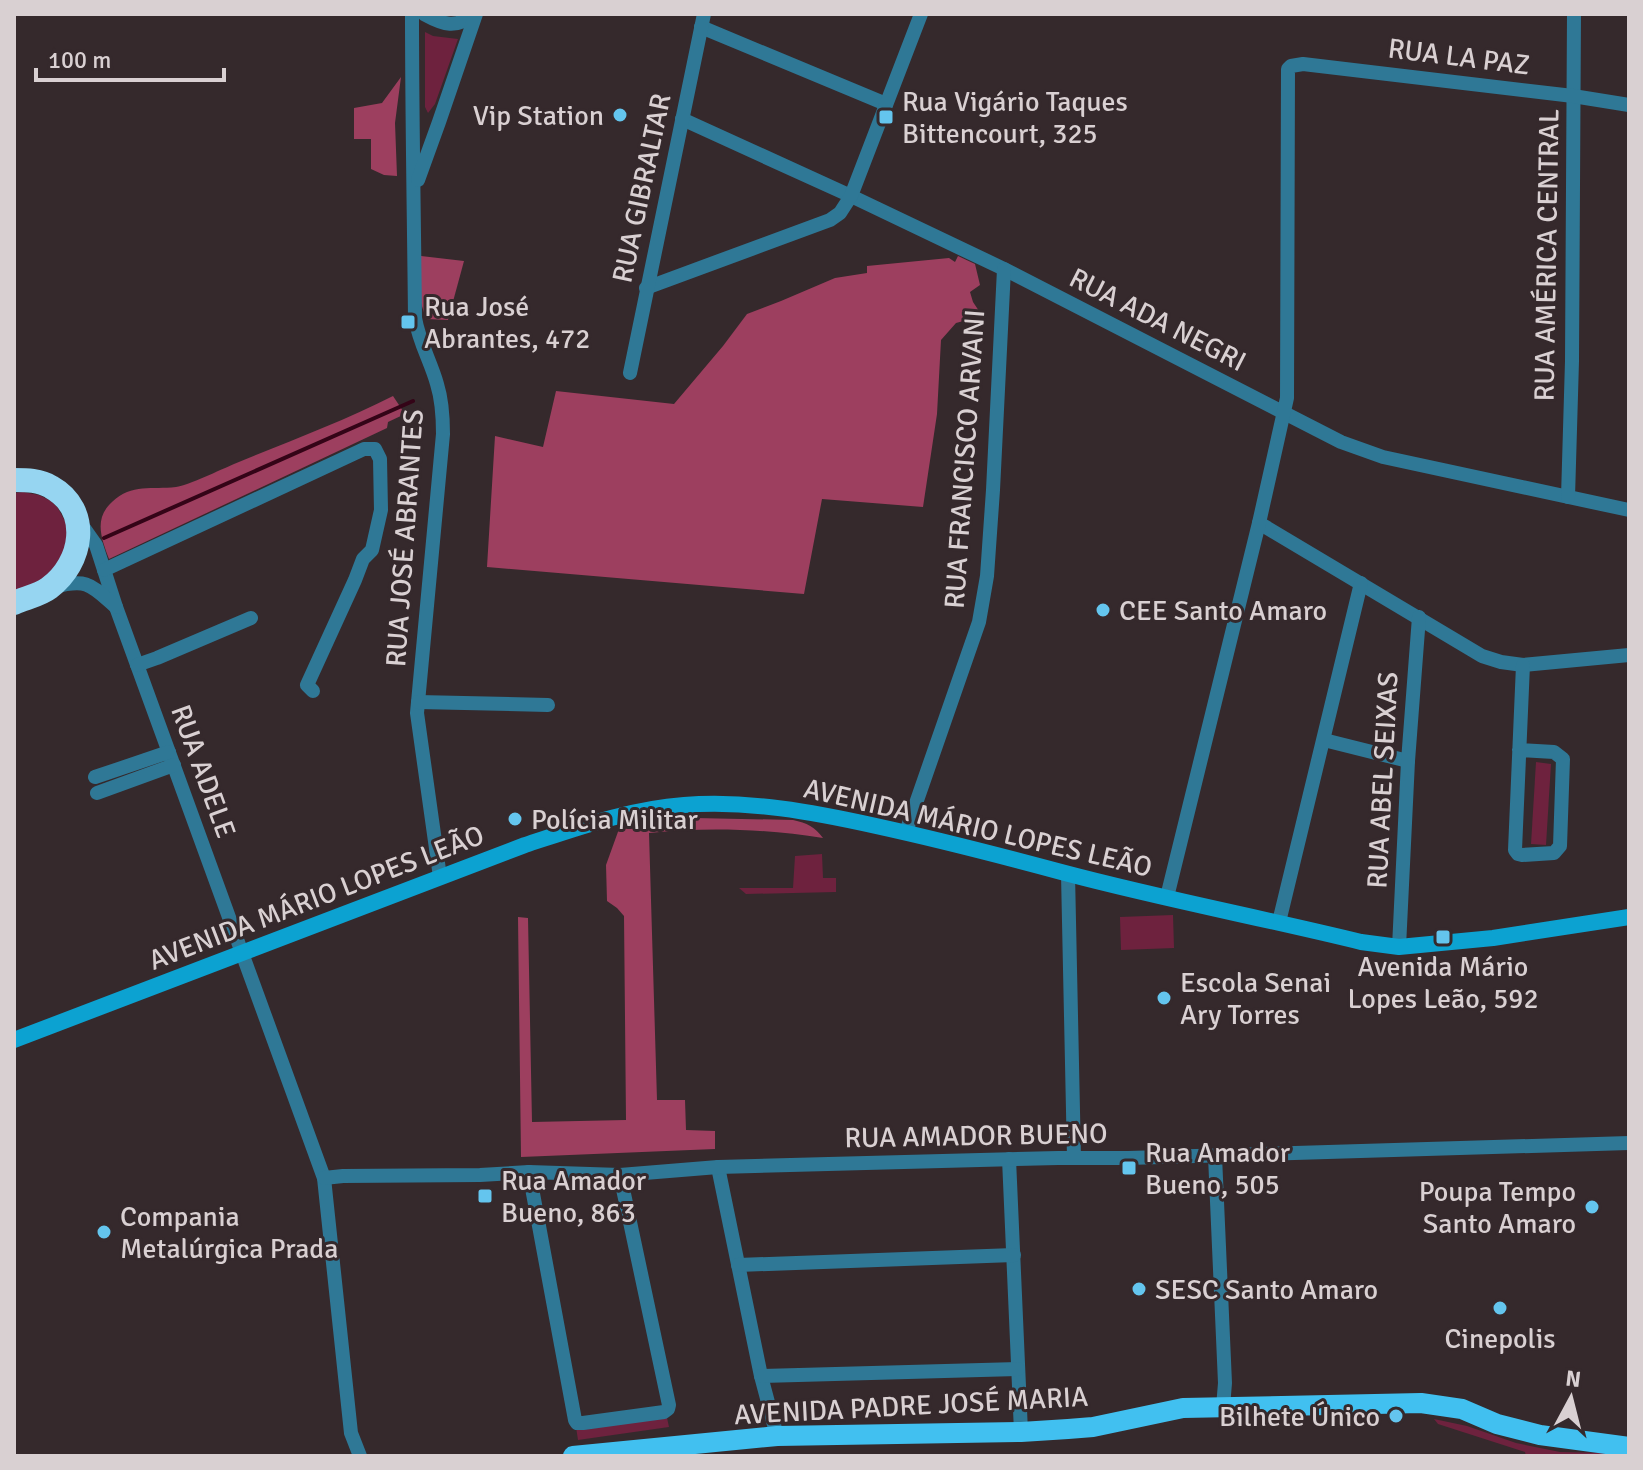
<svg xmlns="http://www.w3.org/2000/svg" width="1643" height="1470" viewBox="0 0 1643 1470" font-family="Signika,sans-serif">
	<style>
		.green { fill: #6e223e }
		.forest { fill: #9d3f5f }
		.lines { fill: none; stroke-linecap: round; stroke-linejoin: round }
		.stream { stroke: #340417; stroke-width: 4 }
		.street { stroke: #2f7896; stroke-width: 14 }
		.secondary { stroke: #0ca2d1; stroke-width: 16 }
		.primary { stroke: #41c0f0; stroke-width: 20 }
		.highway { stroke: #96d5f1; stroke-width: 24 }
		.poi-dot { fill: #64c5ee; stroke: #35292c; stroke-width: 3 }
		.labels { text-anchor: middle; stroke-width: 6; stroke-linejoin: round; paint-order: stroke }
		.street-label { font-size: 28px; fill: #d9d0d2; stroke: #35292c }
		.poi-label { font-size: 28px; fill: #d9d0d2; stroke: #35292c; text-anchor: start }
	</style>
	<rect width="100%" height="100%" fill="#35292c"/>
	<!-- green -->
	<g class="green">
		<path d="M425,32l8,4 25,3 -23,65 -7,9 -3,-6z"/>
		<path d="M23,492l16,3 12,6 7,7 9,17v26l-22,28 -31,14v-100z"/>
		<path d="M1536,762l15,2 -5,81 -15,-1z"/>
		<path d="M822,854l1,24h13v14l-90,2 -7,-6h54l2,-32z"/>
		<path d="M1173,915l1,33 -53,2 -1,-33z"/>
		<path d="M666,1413l3,14 -91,13 -2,-13z"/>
		<path d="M1434,1419l33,7 49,17 44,9 46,1 16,3h-96l-1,-4 -87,-28z"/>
	</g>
	<!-- forest -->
	<g class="forest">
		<path d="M401,77l-6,46 2,53 -13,-1 -13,-6v-30h-17v-31l28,-5z"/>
		<path d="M421,256l43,5 -16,59 -22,-1 -5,-16z"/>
		<path d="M958,256l17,8 5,21 -10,7 3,10 6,9 -1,6 -22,6 -15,17 -4,74 -14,93 -101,-8 -18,95 -317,-27 8,-131 48,11 13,-56 118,13 49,-58 24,-32 34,-13 54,-23 32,-5v-7l82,-8 6,4z"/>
		<path d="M393,396l12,18 -17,8 -1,6 -278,131c-7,-19 -16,-40 3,-57 20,-19 40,-12 64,-15 13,-2 44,-17 58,-23 53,-22 108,-42 159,-68z"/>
		<path d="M695,818l98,2c14,3 22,7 30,18 -56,-9 -117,-11 -174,-5l8,267h28l1,30 29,1v18l-194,8 -3,-240 10,1 4,204 94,-2 -2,-204 -7,-8 -10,-7 -1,-36 13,-36 30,-6z"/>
	</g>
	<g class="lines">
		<!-- stream -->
		<path class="stream" d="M104,538l309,-137"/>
		<!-- street -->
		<g class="street">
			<path d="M412,14c0,101 2,203 3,304 4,24 16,44 22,66 5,16 6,34 6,50l-26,279 23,164"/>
			<path d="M424,14c20,11 32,15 50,0"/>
			<path d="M701,27l185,77"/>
			<path d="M682,119l169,77 153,73 337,173 42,15 246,53"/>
			<path d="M418,180l21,-58 37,-108"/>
			<path d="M646,288l184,-68 10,-7 11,-17 70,-182"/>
			<path d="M630,373l74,-359"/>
			<path d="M1568,497l4,-136 2,-347"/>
			<path d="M79,521l17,24 20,62 208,571 27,255 9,23"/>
			<path d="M1259,523l223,133 19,6 22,3 106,-10"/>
			<path d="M104,570l260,-121h11l5,10 1,51 -9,40 -9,9 -8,21 -48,105 6,6"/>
			<path d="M54,587c34,-9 37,-2 62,20"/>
			<path d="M137,665l20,-7 94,-40"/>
			<path d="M418,702l130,3"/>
			<path d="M1324,740l84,21"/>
			<path d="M1519,750l35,2 9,7 -3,87 -6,7 -32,2 -4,-1 -3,-4 8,-185"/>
			<path d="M95,777l74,-25"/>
			<path d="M97,793l77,-28"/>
			<path d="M906,832l73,-210 8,-46 6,-86 11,-221"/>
			<path d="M1068,874l6,284"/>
			<path d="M1167,897l92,-374 28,-125 1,-329 3,-3 12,-2 270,32 56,9"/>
			<path d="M1279,922l82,-339"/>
			<path d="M1399,947l9,-186 11,-144"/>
			<path d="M1215,1156l10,227 -2,24"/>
			<path d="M1009,1159l12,273"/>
			<path d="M718,1167l43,209 16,60"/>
			<path d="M529,1172l46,248 2,3h6l81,-11 4,-3 1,-4 -49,-230"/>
			<path d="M324,1178l19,-2 137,-1 49,-3 91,3 98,-8 340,-9h70l501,-15"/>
			<path d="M738,1265l276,-10"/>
			<path d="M761,1376l257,-7"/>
		</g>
		<!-- secondary -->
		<path class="secondary" d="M14,1040l511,-195c52,-17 104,-36 159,-40 65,-5 129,7 192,21 64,14 126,30 189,47 98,26 198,45 296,69l38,5 94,-9 136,-21"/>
		<!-- primary -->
		<path class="primary" d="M573,1456l204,-20 244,-4 47,-3 25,-2 90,-19 238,-5 41,6 35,15 43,11 89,12"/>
		<!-- highway -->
		<path class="highway" d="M14,480c12,0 26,0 37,7 41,23 32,76 -2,101 -9,7 -24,10 -35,15"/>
	</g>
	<!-- markers -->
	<g class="poi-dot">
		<circle cx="620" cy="115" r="8"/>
		<rect x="878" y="109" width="16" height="16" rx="4"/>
		<rect x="400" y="314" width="16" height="16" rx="4"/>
		<circle cx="1103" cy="610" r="8"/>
		<circle cx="515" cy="819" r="8"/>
		<rect x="1435" y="929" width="16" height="16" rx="4"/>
		<circle cx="1164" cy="998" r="8"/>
		<rect x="1121" y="1160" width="16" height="16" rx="4"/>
		<rect x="477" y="1188" width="16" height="16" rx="4"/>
		<circle cx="1592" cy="1207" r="8"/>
		<circle cx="104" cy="1232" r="8"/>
		<circle cx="1139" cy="1289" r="8"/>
		<circle cx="1500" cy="1308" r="8"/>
		<circle cx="1396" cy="1416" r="8"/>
	</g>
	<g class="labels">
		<!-- street labels -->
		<g class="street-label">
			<text transform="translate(1459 56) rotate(7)" y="10">RUA LA PAZ</text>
			<text transform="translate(641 188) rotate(-78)" y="10">RUA GIBRALTAR</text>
			<text transform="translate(1546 255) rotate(-89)" y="10">RUA AMÉRICA CENTRAL</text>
			<text transform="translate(1158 319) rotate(27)" y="10">RUA ADA NEGRI</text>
			<text transform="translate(964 459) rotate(-86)" y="10">RUA FRANCISCO ARVANI</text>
			<text transform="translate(404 538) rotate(-86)" y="10">RUA JOSÉ ABRANTES</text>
			<text transform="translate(204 771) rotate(70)" y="10">RUA ADELE</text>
			<text transform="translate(1382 780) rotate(-87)" y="10">RUA ABEL SEIXAS</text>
			<text transform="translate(978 827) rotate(13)" y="10">AVENIDA MÁRIO LOPES LEÃO</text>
			<text transform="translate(316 897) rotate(-21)" y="10">AVENIDA MÁRIO LOPES LEÃO</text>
			<text transform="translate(976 1135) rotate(-1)" y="10">RUA AMADOR BUENO</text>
			<text transform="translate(911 1405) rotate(-3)" y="10">AVENIDA PADRE JOSÉ MARIA</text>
		</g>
		<!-- poi labels -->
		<g class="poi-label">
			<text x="902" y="111">Rua Vigário Taques<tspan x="902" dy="32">Bittencourt, 325</tspan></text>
			<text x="604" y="125" text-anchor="end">Vip Station</text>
			<text x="424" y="316">Rua José<tspan x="424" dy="32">Abrantes, 472</tspan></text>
			<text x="1119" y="620">CEE Santo Amaro</text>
			<text x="531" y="829">Polícia Militar</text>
			<text x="1443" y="976" text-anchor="middle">Avenida Mário<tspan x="1443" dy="32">Lopes Leão, 592</tspan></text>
			<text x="1180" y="992">Escola Senai<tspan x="1180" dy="32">Ary Torres</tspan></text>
			<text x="1145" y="1162">Rua Amador<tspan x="1145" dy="32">Bueno, 505</tspan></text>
			<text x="501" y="1190">Rua Amador<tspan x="501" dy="32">Bueno, 863</tspan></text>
			<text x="1576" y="1201" text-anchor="end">Poupa Tempo<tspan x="1576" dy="32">Santo Amaro</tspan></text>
			<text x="120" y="1226">Compania<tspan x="120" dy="32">Metalúrgica Prada</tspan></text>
			<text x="1155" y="1299">SESC Santo Amaro</text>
			<text x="1500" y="1348" text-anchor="middle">Cinepolis</text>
			<text x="1380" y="1426" text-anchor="end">Bilhete Único</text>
		</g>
	</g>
	<!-- border -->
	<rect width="1643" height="1470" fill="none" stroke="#d9d0d2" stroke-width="32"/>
	<!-- north arrow -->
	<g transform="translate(1571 1398) rotate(7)" stroke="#35292c" stroke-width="6" paint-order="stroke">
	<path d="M0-6L14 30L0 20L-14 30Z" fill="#d9d0d2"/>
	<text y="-12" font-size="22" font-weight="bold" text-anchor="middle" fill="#d9d0d2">N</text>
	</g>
	<!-- scale -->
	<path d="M36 68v12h188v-12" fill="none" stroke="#d9d0d2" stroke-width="4"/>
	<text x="48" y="68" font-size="24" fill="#d9d0d2" stroke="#35292c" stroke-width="6" paint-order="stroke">100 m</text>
</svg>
